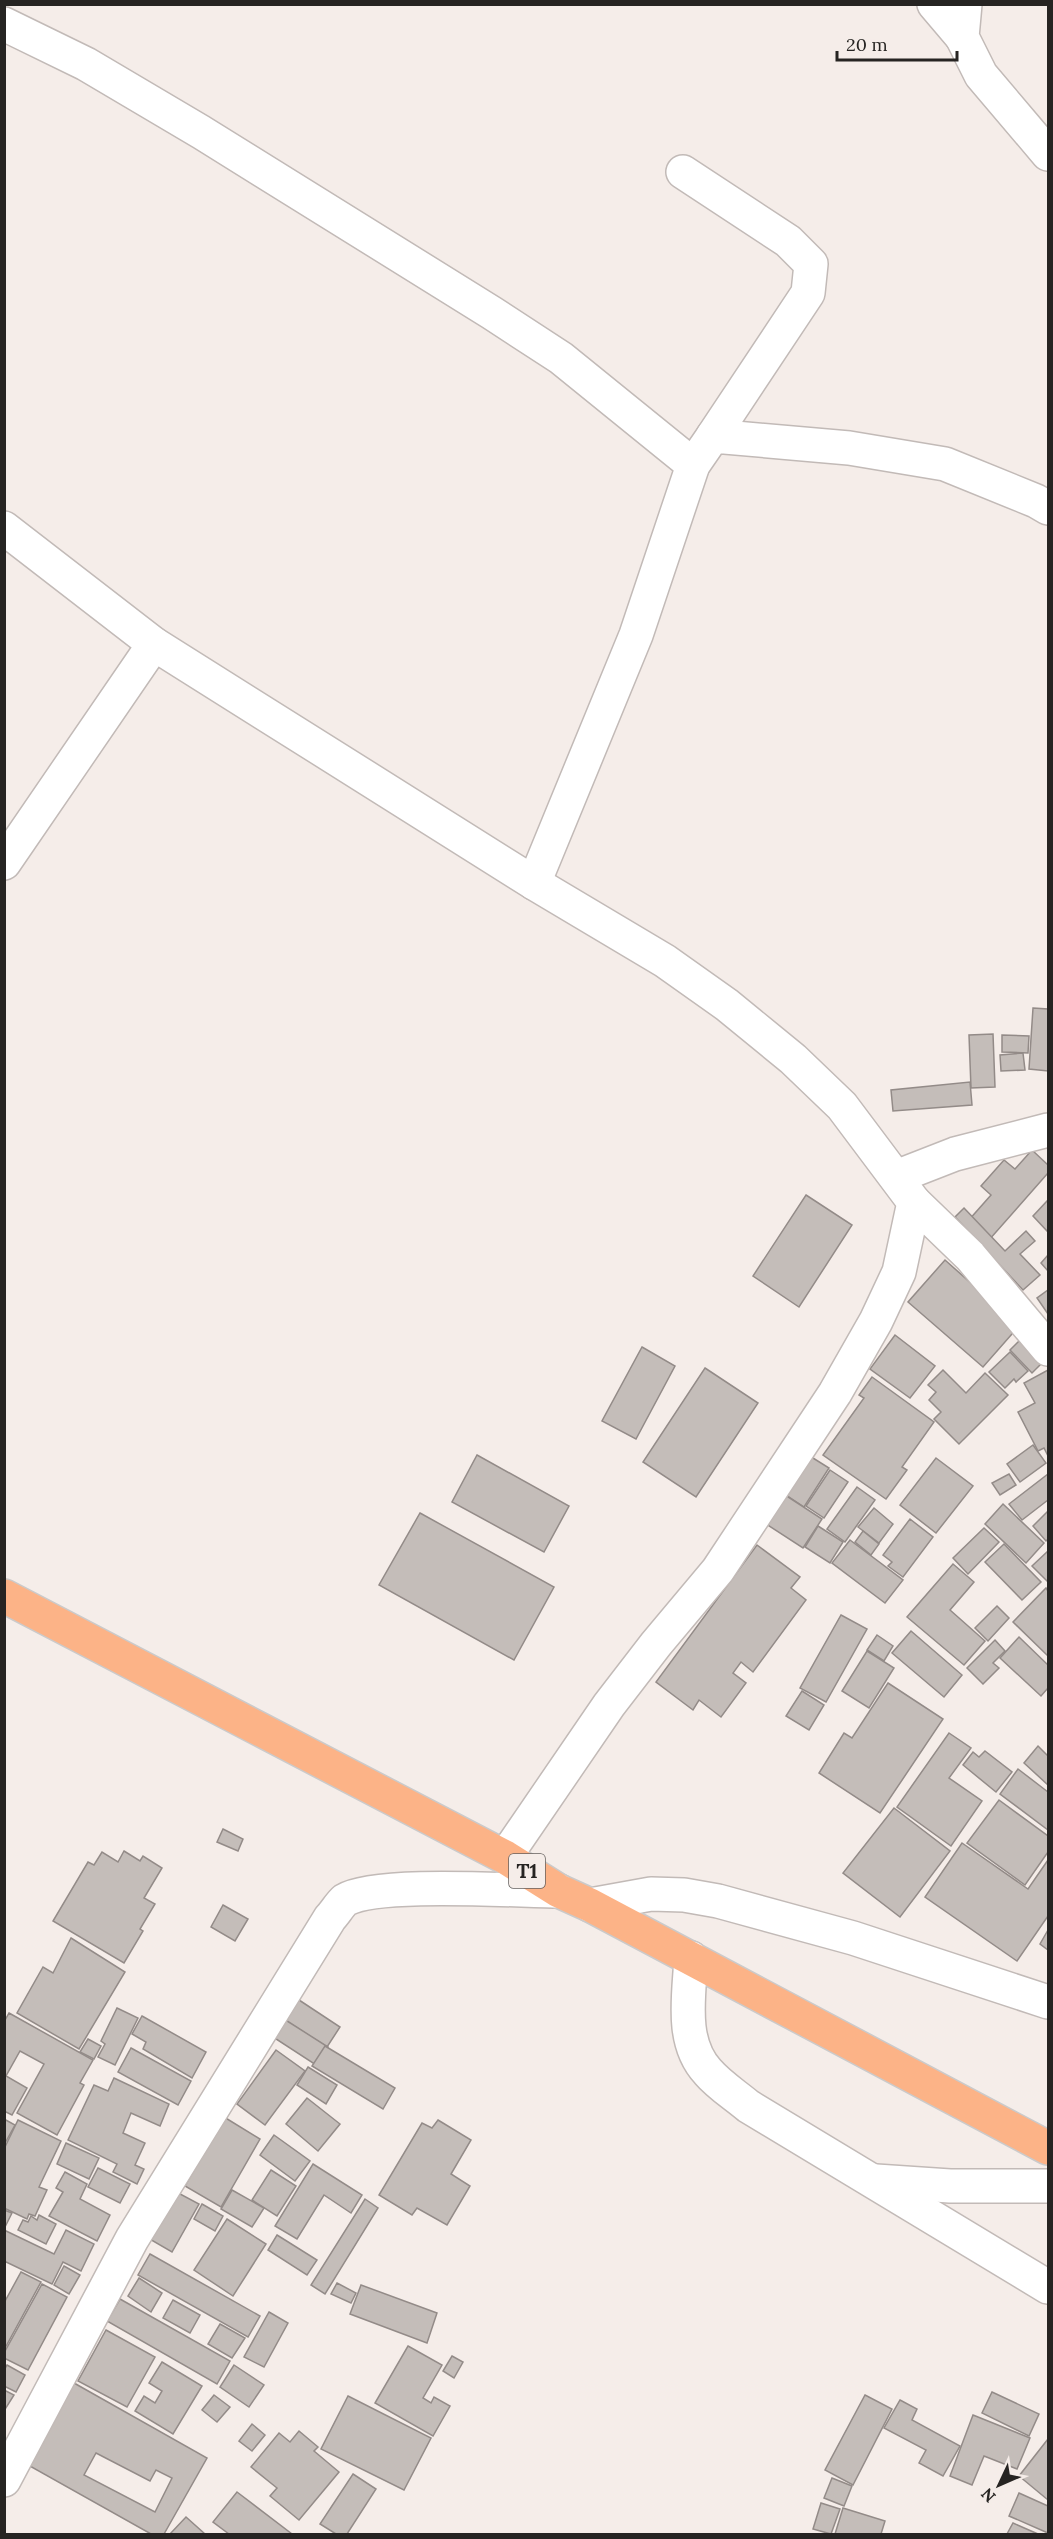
<svg xmlns="http://www.w3.org/2000/svg" width="1053" height="2539" viewBox="0 0 1053 2539" font-family="Lora,serif">
	<style>
		.building { fill: #c4bdb9; stroke: #938b88; stroke-width: 1.5; fill-rule: evenodd }
		.lines { fill: none; stroke-linecap: round; stroke-linejoin: round }
		.minor-casing { stroke: #c2bab7; stroke-width: 36 }
		.highway-casing { stroke: #cbcaca; stroke-width: 36 }
		.minor { stroke: #fff; stroke-width: 33 }
		.highway { stroke: #fcb387; stroke-width: 33 }
		.labels { text-anchor: middle; stroke-width: 6; stroke-linejoin: round; paint-order: stroke }
		.shield { fill: #f5ede9; stroke: #64605e; stroke-width: 1.5 }
		.shield-label { font-size: 20px; font-weight: bold; fill: #262422 }
	</style>
	<rect width="100%" height="100%" fill="#f5ede9"/>
	<!-- building -->
	<g class="building">
		<path d="M1033,1008l15,1v62l-19,-2z"/>
		<path d="M993,1034l2,53 -24,1 -2,-53z"/>
		<path d="M1002,1035l27,1 -1,17 -26,-1z"/>
		<path d="M1023,1053l2,17 -24,1 -1,-16z"/>
		<path d="M970,1082l2,23 -79,6 -2,-21z"/>
		<path d="M1032,1150l16,15v8l-59,67 -21,-19 23,-26 -10,-9 23,-26 11,9z"/>
		<path d="M806,1195l46,30 -53,82 -46,-31z"/>
		<path d="M1048,1200v32l-15,-16z"/>
		<path d="M964,1208l41,43 21,-20 9,10 -15,13 20,21 -17,15 -68,-73z"/>
		<path d="M1048,1255v16l-7,-8z"/>
		<path d="M945,1260l74,66 -36,41 -75,-65z"/>
		<path d="M1048,1290v24l-11,-16z"/>
		<path d="M895,1335l40,31 -25,32 -40,-29z"/>
		<path d="M1021,1339l21,24 -10,10 -22,-23z"/>
		<path d="M642,1347l33,19 -39,73 -34,-18z"/>
		<path d="M1010,1352l18,19 -12,11 -2,-3 -9,9 -16,-16z"/>
		<path d="M705,1368l53,35 -62,94 -53,-35z"/>
		<path d="M943,1370l23,23 19,-20 23,22 -49,49 -25,-25 7,-7 -12,-12 7,-8 -8,-7z"/>
		<path d="M1048,1370v86l-4,-8 -6,3 -20,-39 17,-9 -11,-20z"/>
		<path d="M872,1377l62,45 -32,45 5,3 -21,29 -63,-44 41,-57 -5,-3z"/>
		<path d="M1033,1445l13,18 -26,19 -13,-18z"/>
		<path d="M805,1453l24,15 -25,39 -24,-16z"/>
		<path d="M477,1455l92,51 -25,46 -92,-50z"/>
		<path d="M936,1458l37,28 -37,47 -36,-28z"/>
		<path d="M830,1470l18,12 -24,36 -18,-12z"/>
		<path d="M1009,1474l7,11 -16,10 -8,-12z"/>
		<path d="M1048,1474v26l-26,20 -13,-16z"/>
		<path d="M857,1487l18,13 -30,42 -18,-13z"/>
		<path d="M779,1491l43,28 -19,29 -43,-28z"/>
		<path d="M1003,1504l41,39 -18,20 -41,-39z"/>
		<path d="M874,1508l19,16 -14,19 -21,-16z"/>
		<path d="M1048,1511v28l-2,2 -13,-15z"/>
		<path d="M420,1513l134,74 -40,73 -135,-75z"/>
		<path d="M910,1519l23,18 -30,40 -15,-11 4,-4 -9,-7z"/>
		<path d="M818,1526l25,16 -13,21 -25,-16z"/>
		<path d="M984,1528l15,14 -31,32 -15,-16z"/>
		<path d="M863,1531l16,13 -8,11 -16,-13z"/>
		<path d="M850,1540l53,40 -18,23 -53,-40z"/>
		<path d="M1004,1544l37,38 -19,18 -37,-38z"/>
		<path d="M757,1545l43,32 -9,11 15,12 -53,72 -12,-10 -8,11 13,10 -25,34 -22,-17 -6,10 -37,-28z"/>
		<path d="M1048,1551v31l-16,-16z"/>
		<path d="M953,1564l21,18 -24,28 35,31 -21,24 -57,-48z"/>
		<path d="M1046,1588l2,3v65l-35,-34z"/>
		<path d="M997,1606l12,12 -21,23 -13,-13z"/>
		<path d="M841,1615l26,14 -41,73 -26,-14z"/>
		<path d="M911,1631l51,44 -18,22 -52,-44z"/>
		<path d="M877,1635l16,11 -9,15 -17,-11z"/>
		<path d="M1019,1637l29,28v23l-7,8 -41,-38z"/>
		<path d="M995,1640l10,11 -12,12 6,5 -16,16 -16,-16z"/>
		<path d="M867,1651l27,17 -25,40 -27,-17z"/>
		<path d="M888,1683l55,36 -63,94 -61,-40 25,-40 8,5z"/>
		<path d="M802,1691l22,14 -15,25 -23,-14z"/>
		<path d="M949,1733l22,15 -22,30 33,23 -31,45 -54,-39z"/>
		<path d="M1038,1746l10,10v29l-24,-22z"/>
		<path d="M985,1751l27,21 -16,20 -33,-27 10,-13 6,5z"/>
		<path d="M1018,1769l30,23v38l-48,-36z"/>
		<path d="M999,1800l49,36v16l-23,33 -58,-42z"/>
		<path d="M894,1808l56,43 -50,66 -57,-44z"/>
		<path d="M223,1829l20,10 -5,12 -21,-9z"/>
		<path d="M962,1843l66,46 20,-29v56l-31,45 -92,-64z"/>
		<path d="M124,1851l16,10 3,-5 19,12 -18,30 11,6 -15,25 3,2 -19,32 -71,-42 35,-59 6,3 8,-13 16,10z"/>
		<path d="M223,1905l25,14 -13,22 -24,-14z"/>
		<path d="M1048,1930v20l-8,-6z"/>
		<path d="M71,1938l54,34 -46,77 -62,-36 26,-46 10,6z"/>
		<path d="M296,1998l44,29 -13,20 -44,-28z"/>
		<path d="M117,2008l21,10 -23,47 -17,-8 7,-13 -4,-3z"/>
		<path d="M9,2013l84,47 -13,23 4,2 -27,50 -40,-22 27,-49 -24,-13 -14,25 21,12 -15,27 -8,-4v-89z"/>
		<path d="M142,2016l64,36 -14,26 -49,-29 3,-7 -14,-8z"/>
		<path d="M284,2019l44,28 -12,18 -43,-28z"/>
		<path d="M88,2039l13,7 -7,13 -14,-7z"/>
		<path d="M325,2046l70,42 -12,21 -71,-43z"/>
		<path d="M131,2048l60,33 -13,24 -60,-33z"/>
		<path d="M276,2050l29,21 -40,54 -28,-21z"/>
		<path d="M308,2067l29,18 -11,19 -29,-19z"/>
		<path d="M114,2078l55,26 -9,22 -29,-13 -8,20 22,10 -10,22 9,4 -7,15 -24,-12 4,-8 -49,-24 26,-55 14,6z"/>
		<path d="M307,2098l33,26 -22,27 -32,-27z"/>
		<path d="M224,2117l36,22 -39,68 -36,-21z"/>
		<path d="M4,2119l11,6 -11,20z"/>
		<path d="M18,2120l43,21 -22,46 8,3 -12,26 -6,-2 -2,5 -23,-11v-59z"/>
		<path d="M438,2120l33,20 -20,34 19,12 -23,39 -30,-17 -5,7 -33,-20 43,-72 10,5z"/>
		<path d="M274,2135l36,26 -15,20 -35,-26z"/>
		<path d="M66,2143l33,15 -10,21 -32,-15z"/>
		<path d="M313,2164l49,31 -11,18 -27,-18 -27,44 -22,-13z"/>
		<path d="M98,2168l32,16 -10,19 -32,-16z"/>
		<path d="M271,2170l25,16 -19,30 -25,-16z"/>
		<path d="M65,2172l22,12 -7,15 30,16 -13,26 -48,-25 14,-24 -7,-4z"/>
		<path d="M167,2187l32,17 -27,48 -31,-18z"/>
		<path d="M232,2190l32,18 -12,19 -31,-18z"/>
		<path d="M365,2199l13,9 -53,86 -14,-9z"/>
		<path d="M202,2204l21,12 -8,15 -21,-12z"/>
		<path d="M4,2210l8,3 -8,16z"/>
		<path d="M39,2215l17,9 -10,20 -28,-14 5,-10 5,2 3,-6 6,4z"/>
		<path d="M227,2219l39,25 -33,52 -39,-26z"/>
		<path d="M4,2230l50,24 12,-24 28,14 -13,27 -18,-9 -11,22 -48,-23z"/>
		<path d="M277,2235l40,25 -10,15 -39,-25z"/>
		<path d="M150,2254l110,62 -12,21 -110,-62z"/>
		<path d="M64,2266l16,9 -11,19 -15,-9z"/>
		<path d="M21,2272l20,10 -37,68v-47z"/>
		<path d="M139,2278l23,15 -11,19 -23,-16z"/>
		<path d="M337,2283l19,10 -5,10 -20,-9z"/>
		<path d="M42,2284l25,13 -39,73 -24,-12v-5z"/>
		<path d="M361,2285l76,28 -10,30 -77,-29z"/>
		<path d="M120,2299l110,62 -13,23 -110,-63z"/>
		<path d="M173,2300l27,15 -10,18 -27,-15z"/>
		<path d="M269,2312l19,11 -24,44 -20,-10z"/>
		<path d="M220,2324l25,14 -13,20 -24,-14z"/>
		<path d="M106,2330l49,27 -28,50 -49,-26z"/>
		<path d="M408,2346l34,19 -19,33 8,5 3,-6 16,9 -17,30 -58,-33z"/>
		<path d="M452,2356l11,6 -9,16 -11,-7z"/>
		<path d="M162,2362l40,24 -29,48 -38,-23 9,-15 11,7 7,-12 -13,-8z"/>
		<path d="M7,2365l18,10 -9,17 -12,-6v-16z"/>
		<path d="M234,2365l30,20 -15,22 -29,-20z"/>
		<path d="M74,2383l133,75 -43,76h-13l-123,-69zM96,2453l54,28 6,-11 16,8 -17,34 -71,-37z"/>
		<path d="M4,2390l10,5 -10,16z"/>
		<path d="M992,2392l47,22 -10,22 -47,-23z"/>
		<path d="M214,2395l16,12 -13,15 -15,-12z"/>
		<path d="M865,2395l27,14 -39,76 -28,-15z"/>
		<path d="M348,2396l83,42 -27,52 -83,-41z"/>
		<path d="M900,2400l17,9 -5,11 48,26 -17,30 -24,-13 7,-13 -42,-22z"/>
		<path d="M973,2415l57,23 -13,31 -33,-13 -12,29 -22,-9z"/>
		<path d="M252,2424l13,11 -13,16 -13,-10z"/>
		<path d="M299,2431l19,16 -4,4 25,21 -40,48 -29,-24 7,-8 -26,-21 28,-34 11,9z"/>
		<path d="M1048,2439v61l-29,-24z"/>
		<path d="M353,2474l23,15 -29,45h-11l-16,-10z"/>
		<path d="M832,2478l20,8 -8,20 -20,-8z"/>
		<path d="M237,2492l55,42h-63l-16,-12z"/>
		<path d="M1019,2493l29,13v27l-39,-17z"/>
		<path d="M821,2503l19,6 -9,25 -18,-5z"/>
		<path d="M843,2508l42,13 -4,13h-46z"/>
		<path d="M186,2517l19,17h-35z"/>
		<path d="M1013,2523l25,11h-31z"/>
	</g>
	<g class="lines">
		<!-- minor casing -->
		<g class="minor-casing">
			<g id="minor">
				<path d="M934,4l28,33"/>
				<path d="M965,4l-3,33 19,38 67,79"/>
				<path d="M4,24l82,40 115,68 291,181 69,45 132,107"/>
				<path d="M683,172l105,69 23,23 -3,29 -95,143"/>
				<path d="M4,528l150,116 380,239 131,78 62,44 66,54 49,47 72,96 -15,70 -23,49 -41,72 -117,177 -62,74 -47,61 -104,152"/>
				<path d="M4,863l150,-219"/>
				<path d="M534,883l102,-248 57,-170 20,-29 136,12 96,16 91,37 12,7"/>
				<path d="M896,1177l59,-23 93,-24"/>
				<path d="M914,1202l56,54 78,93"/>
				<path d="M590,1905l61,-11 33,1 34,6 135,37 195,64"/>
				<path d="M691,1958c-2,38 -11,84 17,114 11,13 27,23 40,34l300,181"/>
				<path d="M876,2181l74,5h98"/>
				<path d="M4,2480l128,-241 198,-321c5,-5 10,-14 15,-18 31,-19 172,-9 214,-9"/>
			</g>
		</g>
		<!-- highway casing -->
		<g class="highway-casing">
			<path id="highway" d="M4,1596l501,261 54,34 31,14 458,243"/>
		</g>
		<!-- minor -->
		<use href="#minor" class="minor"/>
		<!-- highway -->
		<use href="#highway" class="highway"/>
	</g>
	<g class="labels">
		<!-- shield labels -->
		<rect class="shield" x="509" y="1854" width="36" height="34" rx="4.5"/>
		<g class="shield-label">
			<text x="527" y="1878">T1</text>
		</g>
	</g>
	<!-- border -->
	<rect width="1053" height="2539" fill="none" stroke="#262422" stroke-width="12"/>
	<!-- north arrow -->
	<g transform="translate(999 2485) rotate(226)" stroke="#f5ede9" stroke-width="4.5" paint-order="stroke">
	<path d="M0-4.5L10 22L0 15L-10 22Z" fill="#262422"/>
	<text y="-9" font-size="16" font-weight="bold" text-anchor="middle" fill="#262422">N</text>
	</g>
	<!-- scale -->
	<path d="M837 51v9h120v-9" fill="none" stroke="#262422" stroke-width="3"/>
	<text x="846" y="51" font-size="18" fill="#262422" stroke="#f5ede9" stroke-width="4.5" paint-order="stroke">20 m</text>
</svg>
